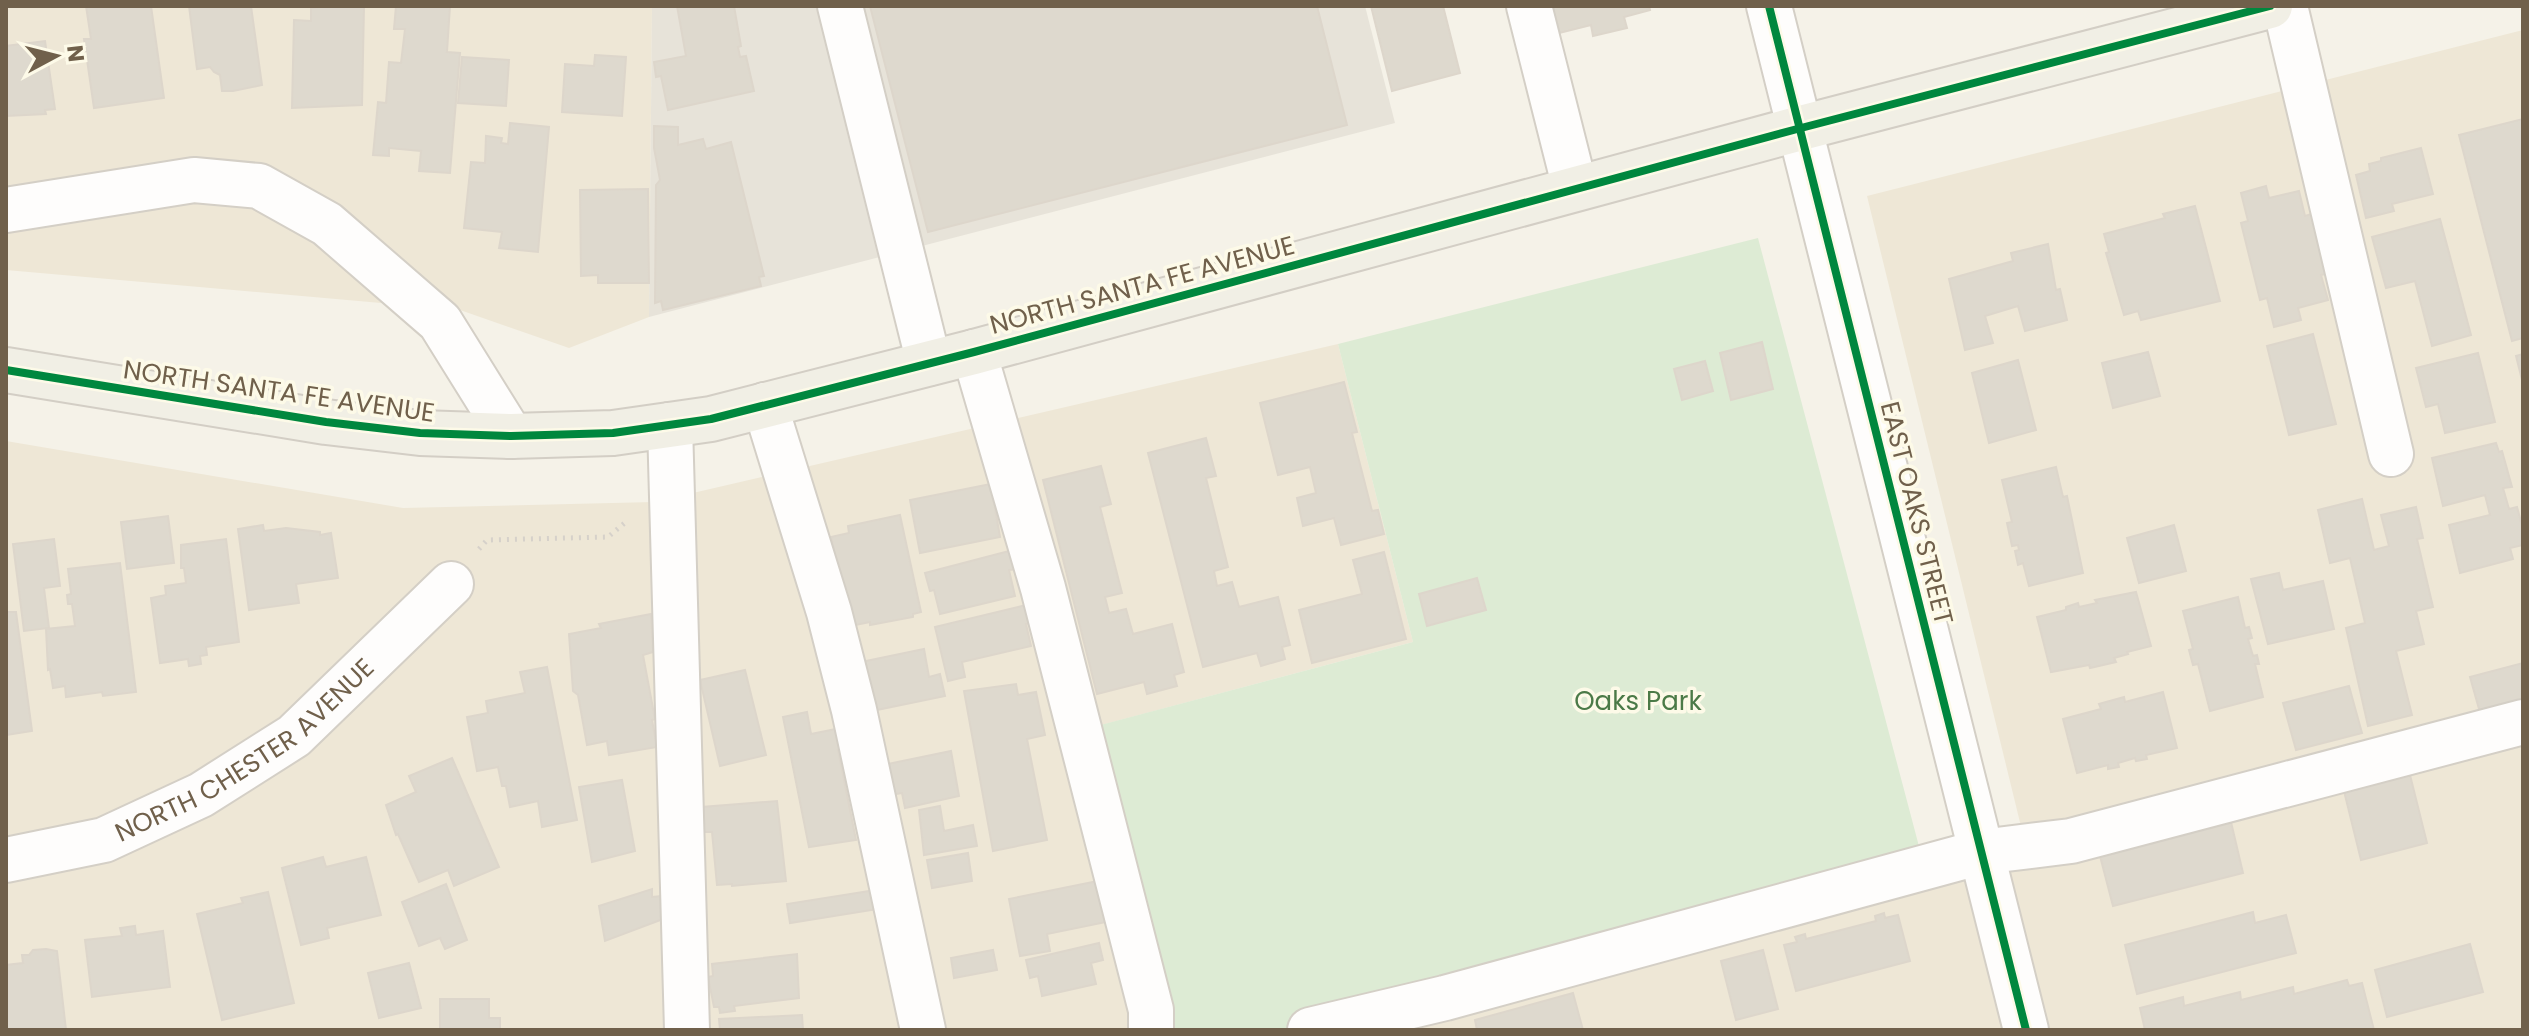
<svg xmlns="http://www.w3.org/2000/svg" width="2529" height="1036" viewBox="0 0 2529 1036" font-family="Poppins,sans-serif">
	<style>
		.residential { fill: #eee7d6 }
		.industrial { fill: #e7e3d9 }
		.green { fill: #ddebd4 }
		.building { fill: #ded9ce; stroke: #ddd6cb; stroke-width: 2 }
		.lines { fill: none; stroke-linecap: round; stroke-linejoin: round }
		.minor-casing { stroke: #d4cfc6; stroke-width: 48 }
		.major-casing { stroke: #d3cec5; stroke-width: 48 }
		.path { stroke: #d6d1ca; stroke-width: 5; stroke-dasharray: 2 6; stroke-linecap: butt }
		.minor { stroke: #fefdfc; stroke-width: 44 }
		.major { stroke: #f1efe5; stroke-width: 44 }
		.cycleway-casing { stroke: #fdfae8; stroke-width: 13 }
		.cycleway { stroke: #00873e; stroke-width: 8 }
		.labels { text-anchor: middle; stroke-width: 7; stroke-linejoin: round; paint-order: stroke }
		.street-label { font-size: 26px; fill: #70604b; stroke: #fdfae8 }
		.park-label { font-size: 26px; fill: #4b7a47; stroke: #fdfae8 }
	</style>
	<rect width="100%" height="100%" fill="#f5f2e8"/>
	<!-- residential -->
	<g class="residential">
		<path d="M6,6h646l-3,311 -80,31 -109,-38 -454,-40z"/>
		<path d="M2523,30v1000h-1221l725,-179 -160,-655z"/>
		<path d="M1338,344l75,298 -319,85 81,303h-1169v-589l397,67 251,-6z"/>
	</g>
	<!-- industrial -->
	<path class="industrial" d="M652,6h713l30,117 -746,194z"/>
	<!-- green -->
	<path class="green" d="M1758,238l167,631 -623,161h-127l-82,-303 320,-85 -75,-298z"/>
	<!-- building -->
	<g class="building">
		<path d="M86,6h65l13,92 -70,10 -10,-69h7z"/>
		<path d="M189,6h62l11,79 -29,6h-11l-2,-16 -6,-3 -4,-5 -13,2z"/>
		<path d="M327,6h37l-2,99 -70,3 2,-88 17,1v-13z"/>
		<path d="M396,6h54l-3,46 13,1 -10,120 -31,-2 2,-20 -32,-3v8l-16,-1 5,-53 8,1 3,-41 12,1 4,-34h-11z"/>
		<path d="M677,6h57l7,40 -3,1 2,10 6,-1 8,35 -86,19 -7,-34 -5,1 -2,-15 32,-6z"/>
		<path d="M870,6h447l30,119 -419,107z"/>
		<path d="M1371,6h72l17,67 -68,18z"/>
		<path d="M1548,6h101l1,4 -26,7 3,11 -34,8 -2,-11 -36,9z"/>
		<path d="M45,41l10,68 -10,1 1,4 -40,2v-70z"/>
		<path d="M595,55l31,2 -4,59 -60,-4 3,-48 29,2z"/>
		<path d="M462,57l47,3 -3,46 -48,-3z"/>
		<path d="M2523,119v219l-11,3 -53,-206z"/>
		<path d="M510,123l39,4 -11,125 -39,-4 3,-16 -38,-4 7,-66 14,1 1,-27 16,2 -1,5 7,1z"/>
		<path d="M654,126l24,1v18l25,-6 3,10 25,-7 33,134 -5,1 2,9 -98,24 -2,-9 -6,2 1,-118 4,-5 -6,-32z"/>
		<path d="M2421,148l12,46 -41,10 2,7 -28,7 -10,-43 14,-4 -1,-7 12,-3v-3z"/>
		<path d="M2266,186l3,12 30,-7 6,25 10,-3 15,60 -9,2 7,25 -30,8 3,12 -27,7 -7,-29 -7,2 -19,-77 7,-2 -7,-28z"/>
		<path d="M648,189l1,94h-51v-8l-17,1 -1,-86z"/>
		<path d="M2195,206l25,95 -79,19 -3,-9 -14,4 -18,-62 3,-1 -5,-18 61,-16 -2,-4z"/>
		<path d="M2440,219l31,116 -39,11 -17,-65 -29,7 -14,-51z"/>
		<path d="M2048,244l8,46 4,-1 7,31 -42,11 -7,-25 -33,10 8,27 -28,7 -16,-71 64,-18 -2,-8z"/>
		<path d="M2313,334l23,90 -47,11 -22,-89z"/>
		<path d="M1762,342l11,47 -42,11 -11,-47z"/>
		<path d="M2148,352l12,44 -47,12 -11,-45z"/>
		<path d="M2478,353l17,69 -50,11 -7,-29 -12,3 -10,-39z"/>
		<path d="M2523,354v30l-7,-28z"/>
		<path d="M2018,360l18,70 -47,13 -17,-70z"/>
		<path d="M1705,361l8,30 -31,9 -8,-31z"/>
		<path d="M1344,382l13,50 -5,1 20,78 6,-1 6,24 -43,11 -7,-27 -31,8 -6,-28 19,-5 -6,-26 -32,8 -18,-72z"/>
		<path d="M1206,438l10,38 -10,2 22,89 -14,4 3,15 15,-4 7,25 39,-10 12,48 -8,2 3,12 -24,7 -4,-13 -54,14 -55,-214z"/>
		<path d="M2496,443l3,9 3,-1 10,36 -9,1 6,21 8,-2 6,22v16l-13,3 3,11 -53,14 -11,-48 41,-10 -5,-20 -42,11 -11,-48z"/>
		<path d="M1101,466l10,38 -11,3 22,86 -17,4 4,16 17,-4 7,25 39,-10 12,48 -10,3 3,11 -30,8 -3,-12 -47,12 -54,-214z"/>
		<path d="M2056,467l7,30 4,-1 16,77 -54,13 -6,-23 -5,2 -3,-14 4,-1 -1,-5 -6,1 -5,-23 5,-1 -10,-42z"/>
		<path d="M991,484l9,53 -80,16 -10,-53z"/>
		<path d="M2362,499l12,51 15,-4 -8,-31 35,-8 7,31 -6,1 16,68 -17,4 8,33 -28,7 16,64 -44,11 -22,-98 19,-5 -15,-65 -20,5 -12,-53z"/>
		<path d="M900,515l21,97 -8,2v3l-43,8v-3l-20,4 -19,-89 18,-4 -1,-7z"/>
		<path d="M168,516l6,47 -47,6 -6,-47z"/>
		<path d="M263,525l1,6 22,-3 34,4v3l11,-2 7,45 -42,6 3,19 -50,7 -11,-81z"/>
		<path d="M2174,525l12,46 -47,12 -12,-45z"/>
		<path d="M54,539l6,47 -16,2 5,40 -25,3 -11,-87z"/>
		<path d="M226,539l13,103 -33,5 1,8 -7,1 1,8 -12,2 -1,-7 -28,4 -9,-65 15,-3 -1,-9 21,-3 -2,-15h-3v-23z"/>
		<path d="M1013,550l5,19 -9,1 6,26 -75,18 -6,-24 -4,1 -5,-18z"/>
		<path d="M1384,552l22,87 -94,24 -13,-53 63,-16 -9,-34z"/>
		<path d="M120,563l16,129 -33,4 -1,-4 -36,5 -1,-11 -12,2 -3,-19 -2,1 -2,-41 29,-3 -3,-22h-4l-1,-9 4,-1 -3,-25z"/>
		<path d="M2279,573l4,17 40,-9 11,48 -66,15 -17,-65z"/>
		<path d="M1477,578l9,32 -59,16 -8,-32z"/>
		<path d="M2136,592l15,54 -24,6 1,2 -14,4 2,4 -26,6 -1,-3 -38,7 -14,-55 29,-7v-3l12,-4 1,4 18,-4 -2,-3z"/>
		<path d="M2238,597l7,31 4,-1 3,11 -4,1 5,17 4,-1 2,9h-4l8,33 -53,14 -12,-47 -5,1 -4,-15 4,-1 -10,-38z"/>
		<path d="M1026,605l4,18 -4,1 5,22 -69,16 3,15 -17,4 -13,-54z"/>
		<path d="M6,612h10l16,119 -26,4z"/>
		<path d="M651,614l2,38 -10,3 12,64 -3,1 5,27 -48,8 -2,-14 -20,4 -9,-50 -5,-4 -4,-57 32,-6 -2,-4z"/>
		<path d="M924,649l5,28 11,-3 5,22 -73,15 -11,-49z"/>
		<path d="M2523,663v42l-42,11 -11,-39z"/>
		<path d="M547,667l30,153 -35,7 -4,-26 -28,6 -4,-21h-4l-4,-19 -21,4 -10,-54 21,-4 -2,-12 39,-8 -5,-21z"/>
		<path d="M745,670l21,85 -46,11 -20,-86z"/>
		<path d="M1016,684l2,11 18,-3 9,43 -18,4 20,101 -54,11 -29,-160z"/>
		<path d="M2349,686l13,47 -66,17 -13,-47z"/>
		<path d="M2163,692l14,56 -31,7 1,4 -11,2 -1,-3 -17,5 1,4 -11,2v-4l-31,8 -14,-54 38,-10 -2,-5 25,-7 1,5z"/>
		<path d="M807,712l4,22 25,-5 4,21h-2l18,90 -47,7 -26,-130z"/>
		<path d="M951,751l8,45 -54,12 -3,-15 -12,2 -7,-30z"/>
		<path d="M452,758l47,109 -45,19 -6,-16 -29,12 -21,-48 -2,1 -10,-30 30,-13 -7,-16z"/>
		<path d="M2409,771l18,72 -66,17 -18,-73z"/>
		<path d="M622,780l13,71 -43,11 -13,-75z"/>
		<path d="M777,801l9,80 -54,5v-2l-15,1 -5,-53h-8l-2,-25z"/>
		<path d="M940,806l4,25 29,-6 4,21 -53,9 -5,-45z"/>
		<path d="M2231,822l12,51 -130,33 -13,-50z"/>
		<path d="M968,853l4,28 -40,7 -5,-28z"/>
		<path d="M323,857l3,10 40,-10 15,58 -54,13 2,10 -28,7 -19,-77z"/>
		<path d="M1098,881l8,41 -59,12 3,17 -30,5 -11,-57z"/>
		<path d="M446,884l21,56 -22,9 -5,-11 -21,8 -17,-44z"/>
		<path d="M652,889v8l9,-1 2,23 -58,22 -6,-35z"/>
		<path d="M876,890l2,19 -88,14 -3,-19z"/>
		<path d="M268,892l26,111 -72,17 -25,-106 46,-11 -2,-5z"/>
		<path d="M2253,912l2,11 31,-8 10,38 -159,41 -12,-49z"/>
		<path d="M1884,913l1,5 13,-3 12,46 -114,30 -12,-46 13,-3 -2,-5 10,-3 1,5 70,-18 -1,-5z"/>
		<path d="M135,926l1,9 27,-4 7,56 -78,10 -7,-57 37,-4 -2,-8z"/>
		<path d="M1099,943l4,17 -12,3 5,21 -54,12 -4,-20 -8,2 -4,-18z"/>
		<path d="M2470,944l13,48 -96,25 -12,-47z"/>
		<path d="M46,949l11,2 9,79h-60v-65l17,-2 -1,-8h7l4,-5z"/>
		<path d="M993,950l4,20 -43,8 -3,-20z"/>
		<path d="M1763,950l15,59 -42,11 -15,-59z"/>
		<path d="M797,954l2,44 -65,8 1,5 -15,2 -1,-6h-5l-6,-30 5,-1 -1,-12z"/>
		<path d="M409,963l12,45 -42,10 -11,-45z"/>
		<path d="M2347,980l2,6 13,-3 12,47h-229l-5,-22 43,-11 1,9 56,-14 1,8 52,-13 1,7z"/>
		<path d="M1573,993l10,37h-106l-2,-10z"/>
		<path d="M440,999h49v19h11v12h-60z"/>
		<path d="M802,1015l1,15h-83l-1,-11z"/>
	</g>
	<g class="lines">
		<!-- minor casing -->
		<g class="minor-casing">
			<g id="minor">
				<path d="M840,6l89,357"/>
				<path d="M1529,6l46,182"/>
				<path d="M1769,6l257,1024"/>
				<path d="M2285,6l106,448"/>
				<path d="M6,210l188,-30 65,6 68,38 113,98 71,114"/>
				<path d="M974,352l69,236 108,422v20"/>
				<path d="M765,405l64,207 25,98 69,320"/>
				<path d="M670,425l17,605"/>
				<path id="s1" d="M6,860l98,-20 97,-45 93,-59 157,-152"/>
				<path d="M1310,1030l135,-32 536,-146 90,-11 452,-119"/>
			</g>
		</g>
		<!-- major casing -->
		<g class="major-casing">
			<path id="major" d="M6,370l320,52 94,11 91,3 102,-3 98,-14 263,-67 827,-224 469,-122"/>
		</g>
		<!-- path -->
		<path class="path" d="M479,549l8,-9 121,-3 19,-16"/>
		<!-- minor -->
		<use href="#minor" class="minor"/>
		<!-- major -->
		<use href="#major" class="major"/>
		<!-- cycleway casing -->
		<g class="cycleway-casing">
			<g id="cycleway">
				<path d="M1769,6l257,1024"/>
				<path d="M6,370l320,52 94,11 91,3 102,-3 98,-14 263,-67 827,-224 469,-122"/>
			</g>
		</g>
		<!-- cycleway -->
		<use href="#cycleway" class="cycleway"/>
	</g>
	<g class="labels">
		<!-- street labels -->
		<g class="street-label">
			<text transform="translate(1142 285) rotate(-15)" y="9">NORTH SANTA FE AVENUE</text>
			<text transform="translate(279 391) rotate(8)" y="9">NORTH SANTA FE AVENUE</text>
			<text transform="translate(1917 513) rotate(76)" y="9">EAST OAKS STREET</text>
			<text dy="9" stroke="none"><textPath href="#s1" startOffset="268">NORTH CHESTER AVENUE</textPath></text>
		</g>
		<!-- park labels -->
		<g class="park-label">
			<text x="1638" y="710">Oaks Park</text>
		</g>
	</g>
	<!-- border -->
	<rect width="2529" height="1036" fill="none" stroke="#70604b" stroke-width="16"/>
	<!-- north arrow -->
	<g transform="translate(56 56) rotate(83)" stroke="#fdfae8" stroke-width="6" paint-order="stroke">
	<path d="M0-6L14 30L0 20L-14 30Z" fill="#70604b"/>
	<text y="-12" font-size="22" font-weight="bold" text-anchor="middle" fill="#70604b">N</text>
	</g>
</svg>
